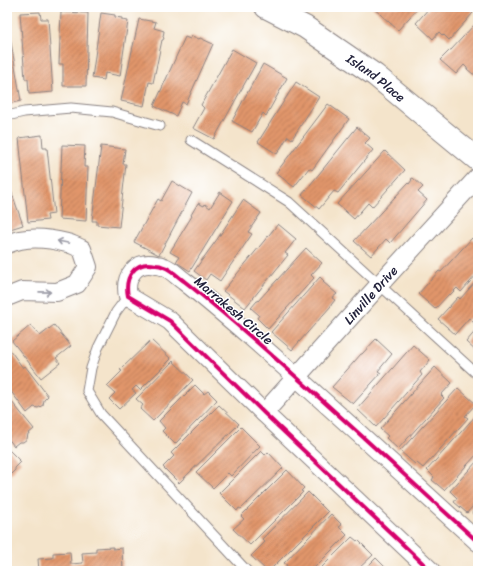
<svg xmlns="http://www.w3.org/2000/svg" width="485" height="578" viewBox="0 0 485 578" font-family="Sriracha,sans-serif">
	<style>
		.building { fill: url(#building-hatch) }
		.lines { fill: none; stroke-linecap: round; stroke-linejoin: round }
		.service-casing { stroke: #8b8383; stroke-width: 11 }
		.minor-casing { stroke: #8b8383; stroke-width: 20 }
		.tertiary-casing { stroke: #8b8383; stroke-width: 24 }
		.service { stroke: #fff; stroke-width: 9 }
		.minor { stroke: #fff; stroke-width: 18 }
		.tertiary { stroke: #fff; stroke-width: 22 }
		.cycleway-casing { stroke: #fff; stroke-width: 6 }
		.cycleway { stroke: #d6006c; stroke-width: 4 }
		.oneway { stroke: #9c9ca7 }
		.labels { text-anchor: middle; stroke-width: 3; stroke-linejoin: round; paint-order: stroke }
		.street-label { font-size: 13px; fill: #22223b; stroke: #fff }
	</style>
	<defs>
		<pattern id="building-hatch" width="6" height="6" patternUnits="userSpaceOnUse"><rect width="6" height="6" fill="#e1956a"/><path d="M-1 1l2-2M0 6l6-6M5 7l2-2" fill="none" stroke="#b67958"/></pattern>
	</defs>
	<rect width="100%" height="100%" fill="#fff"/>
	<filter id="ink" filterUnits="userSpaceOnUse"><feTurbulence type="fractalNoise" baseFrequency=".025" numOctaves="2"/><feDisplacementMap in="SourceGraphic" scale="8" xChannelSelector="R" yChannelSelector="G"/><feConvolveMatrix kernelMatrix="1 2 1 2 8 2 1 2 1" color-interpolation-filters="sRGB"/></filter>
	<filter id="wash" filterUnits="userSpaceOnUse"><feTurbulence type="fractalNoise" baseFrequency=".012" numOctaves="4" result="noise"/><feDisplacementMap in="SourceGraphic" scale="16" xChannelSelector="R" yChannelSelector="G"/><feGaussianBlur stdDeviation="0.9" result="paint"/><feColorMatrix in="noise" values="0 0 0 0 0 0 0 0 0 0 0 0 0 0 0 0 0 1.4 0 .05"/><feComposite in="paint" operator="in"/></filter>
	<g filter="url(#wash)">
		<rect width="100%" height="100%" fill="#f4e4cb"/>
		<g id="blocks">
			<!-- building -->
			<g class="building">
				<path d="M372,7h47l-21,23z"/>
				<path d="M430,7h46l-4,5 1,1 -24,27 -5,-5 -1,1 -4,-4 -6,7 -17,-16z"/>
				<path d="M40,12l1,7h7l5,73 -24,2 -1,-15h-3l-5,-66z"/>
				<path d="M61,12l27,1 -2,73h-23v-22h-4z"/>
				<path d="M101,13l14,2v2l7,1v2l6,1 -8,55 -15,-3 -1,7 -12,-2z"/>
				<path d="M139,19l17,3 -2,6 10,3 -1,6 1,1 -1,2h-1l-9,43 -4,-1 -5,24 -23,-5z"/>
				<path d="M478,22v55l-3,-3h-2l-6,-5v-1l-3,-3 -8,9 -16,-14 10,-10h1l23,-25 1,1z"/>
				<path d="M7,25h1l13,76 -14,3z"/>
				<path d="M192,36l7,3 1,-1 13,6 -27,60 -4,-2 -6,14 -22,-10 31,-69 5,2z"/>
				<path d="M232,49l24,14 -42,76 -21,-11 11,-20 -3,-3z"/>
				<path d="M263,64l24,14 -21,38 -3,-3 -11,19 -20,-11z"/>
				<path d="M296,82l23,15 -27,42 -4,-3 -11,18 -19,-12z"/>
				<path d="M328,104l21,15 -37,51 -3,-2 -15,19 -18,-14z"/>
				<path d="M357,127l13,11 -5,5 8,7 -35,43 -4,-2 -15,18 -17,-14z"/>
				<path d="M42,135l1,13h4l7,66 -7,1 1,5 -20,2 -9,-84z"/>
				<path d="M62,145l23,1 -1,21h4l-2,54 -27,-2z"/>
				<path d="M101,146l24,3 -2,15h3l-7,63 -22,-2v-4h-5z"/>
				<path d="M385,151l20,19 -33,37 -4,-4 -14,16 -17,-15z"/>
				<path d="M413,178l10,9 -5,5 9,8 -37,43 -4,-4 -15,17 -17,-15 54,-58 1,1 3,-4 -1,-1z"/>
				<path d="M7,179l16,46 -16,5z"/>
				<path d="M172,181l20,12 -33,62 -25,-13 24,-43 3,2z"/>
				<path d="M220,192l13,9 -43,70 -14,-9 3,-5 -9,-5 22,-36 -1,-1 7,-12 6,3 1,-2 5,4z"/>
				<path d="M243,200l18,13 -13,19 4,2 -32,47 -10,-7 -4,6 -12,-9 24,-33z"/>
				<path d="M278,224l18,15 -11,14 3,2 -43,53 -22,-17z"/>
				<path d="M472,238l6,6v29l-17,19 -4,-4 -7,7 -1,-1 -14,15 -17,-15 21,-23 2,1z"/>
				<path d="M306,248l16,15 -11,12 3,3 -46,51 -11,-11 2,-3 -8,-7 6,-7h1z"/>
				<path d="M320,277l4,4 -1,1 14,12 -5,4 3,2 -4,5v1l-39,44 -21,-18z"/>
				<path d="M478,279v42l-3,3 -6,-6 -14,16 -17,-15 20,-22 2,2z"/>
				<path d="M31,325l9,11 14,-11 17,21 -15,12 4,5 -19,15 -29,-37z"/>
				<path d="M478,328v25l-12,-11z"/>
				<path d="M376,339l16,15 -14,17 3,2 -28,31 -21,-17 29,-33h1z"/>
				<path d="M151,340l20,19 -31,31 -4,-4 -4,4 4,3 -17,16 -10,-10 6,-6 -8,-7 15,-15 -2,-1z"/>
				<path d="M413,345l17,15 -10,12 2,3 -46,52 -19,-18z"/>
				<path d="M7,346l16,22 2,-2 23,30 -4,4 -1,5 -5,3 -4,-1 -7,6 -20,-27z"/>
				<path d="M173,361l20,19 -40,41 -13,-12 3,-4 -7,-6z"/>
				<path d="M435,367l17,16 -11,12 3,3 -46,51 -12,-11 2,-2 -8,-7z"/>
				<path d="M195,385l9,9 4,-3 9,9 -42,44 -13,-13 3,-3 -6,-7z"/>
				<path d="M458,388l18,16 -11,12 3,2 -45,50 -6,-5 -1,2 -16,-14z"/>
				<path d="M7,396l27,33 -6,5 -1,5 -4,3h-4l-5,4 -7,-9z"/>
				<path d="M219,405l20,19 -60,59 -16,-16 11,-11 -3,-3z"/>
				<path d="M478,413v40l-34,37 -12,-10 2,-3 -7,-7z"/>
				<path d="M241,427l19,19 -29,30 -3,-3 -15,15 -17,-16z"/>
				<path d="M7,448l14,14 -6,6v2l-4,4h-2l-2,2z"/>
				<path d="M261,451l4,4 3,-3 15,16 -42,41 -2,-1 -2,3 -18,-18z"/>
				<path d="M478,460v40l-11,13 -13,-11 3,-4 -7,-7z"/>
				<path d="M287,470l17,18 -3,3 2,1 -53,53 -17,-16 11,-10 -3,-3z"/>
				<path d="M308,492l20,20 -59,59h-2l-16,-15 14,-14 -3,-3z"/>
				<path d="M478,506v12l-6,-5z"/>
				<path d="M331,514l11,11 -3,2 8,8 -36,36h-30l6,-6 -3,-2z"/>
				<path d="M352,537l5,4 1,-1 15,15 -17,16h-38z"/>
				<path d="M113,547v2l9,-1 1,23h-84l-1,-12 15,-1v-5l17,-1 1,12 12,-1 -1,-10 14,-1v-4z"/>
				<path d="M376,558l10,10 -3,3h-20z"/>
			</g>
		</g>
	</g>
	<g filter="url(#ink)">
		<use href="#blocks" fill-opacity="0" stroke="#8b8383" stroke-width="1"/>
		<g class="lines">
			<!-- service casing -->
			<g class="service-casing">
				<g id="service">
					<path d="M7,116l17,-4 47,-4 41,4 48,14"/>
					<path d="M191,140l98,62 189,173"/>
					<path d="M128,296l-12,16 -18,36 -7,20 -4,23 14,23 146,157"/>
				</g>
			</g>
			<!-- minor casing -->
			<g class="minor-casing">
				<g id="minor">
					<path d="M7,244c18,-8 41,-6 60,-1 5,1 10,4 15,6l6,18 -11,17 -20,8 -35,-1 -15,6"/>
					<path id="s1" d="M264,413l115,-128 99,-108"/>
					<path d="M431,571l-167,-158 -94,-92 -42,-25c-4,-19 7,-36 28,-31 2,0 6,1 8,2 7,2 14,10 20,14 23,18 45,37 67,56 77,67 152,137 227,205"/>
				</g>
			</g>
			<!-- tertiary casing -->
			<g class="tertiary-casing">
				<g id="tertiary">
					<path id="s2" d="M266,7l39,20 70,48 103,85"/>
				</g>
			</g>
			<!-- service -->
			<use href="#service" class="service"/>
			<!-- minor -->
			<use href="#minor" class="minor"/>
			<!-- tertiary -->
			<use href="#tertiary" class="tertiary"/>
			<!-- cycleway casing -->
			<g class="cycleway-casing">
				<path id="cycleway" d="M431,571l-167,-158 -94,-92 -42,-25c-4,-19 7,-36 28,-31 2,0 6,1 8,2 7,2 14,10 20,14 23,18 45,37 67,56 77,67 152,137 227,205"/>
			</g>
			<!-- cycleway -->
			<use href="#cycleway" class="cycleway"/>
		</g>
		<!-- one-way arrows -->
		<defs><path id="oneway-shaft" d="M-6 0H5M1.5-3L5.5 0L1.5 3" fill="none" stroke-width="1.6" stroke-linecap="round" stroke-linejoin="round"/></defs>
		<g class="oneway">
			<use href="#oneway-shaft" transform="translate(63 242) rotate(-168)"/>
			<use href="#oneway-shaft" transform="translate(45 292) rotate(1)"/>
		</g>
	</g>
	<g class="labels">
		<!-- street labels -->
		<g class="street-label">
			<text dy="5" stroke="none"><textPath href="#s2" startOffset="131">Island Place</textPath></text>
			<text dy="5" stroke="none"><textPath href="#s1" startOffset="159">Linville Drive</textPath></text>
			<text transform="translate(234 310) rotate(40)" y="5">Marrakesh Circle</text>
		</g>
	</g>
	<!-- margin -->
	<rect width="485" height="578" fill="none" stroke="#fff" stroke-width="24"/>
</svg>
